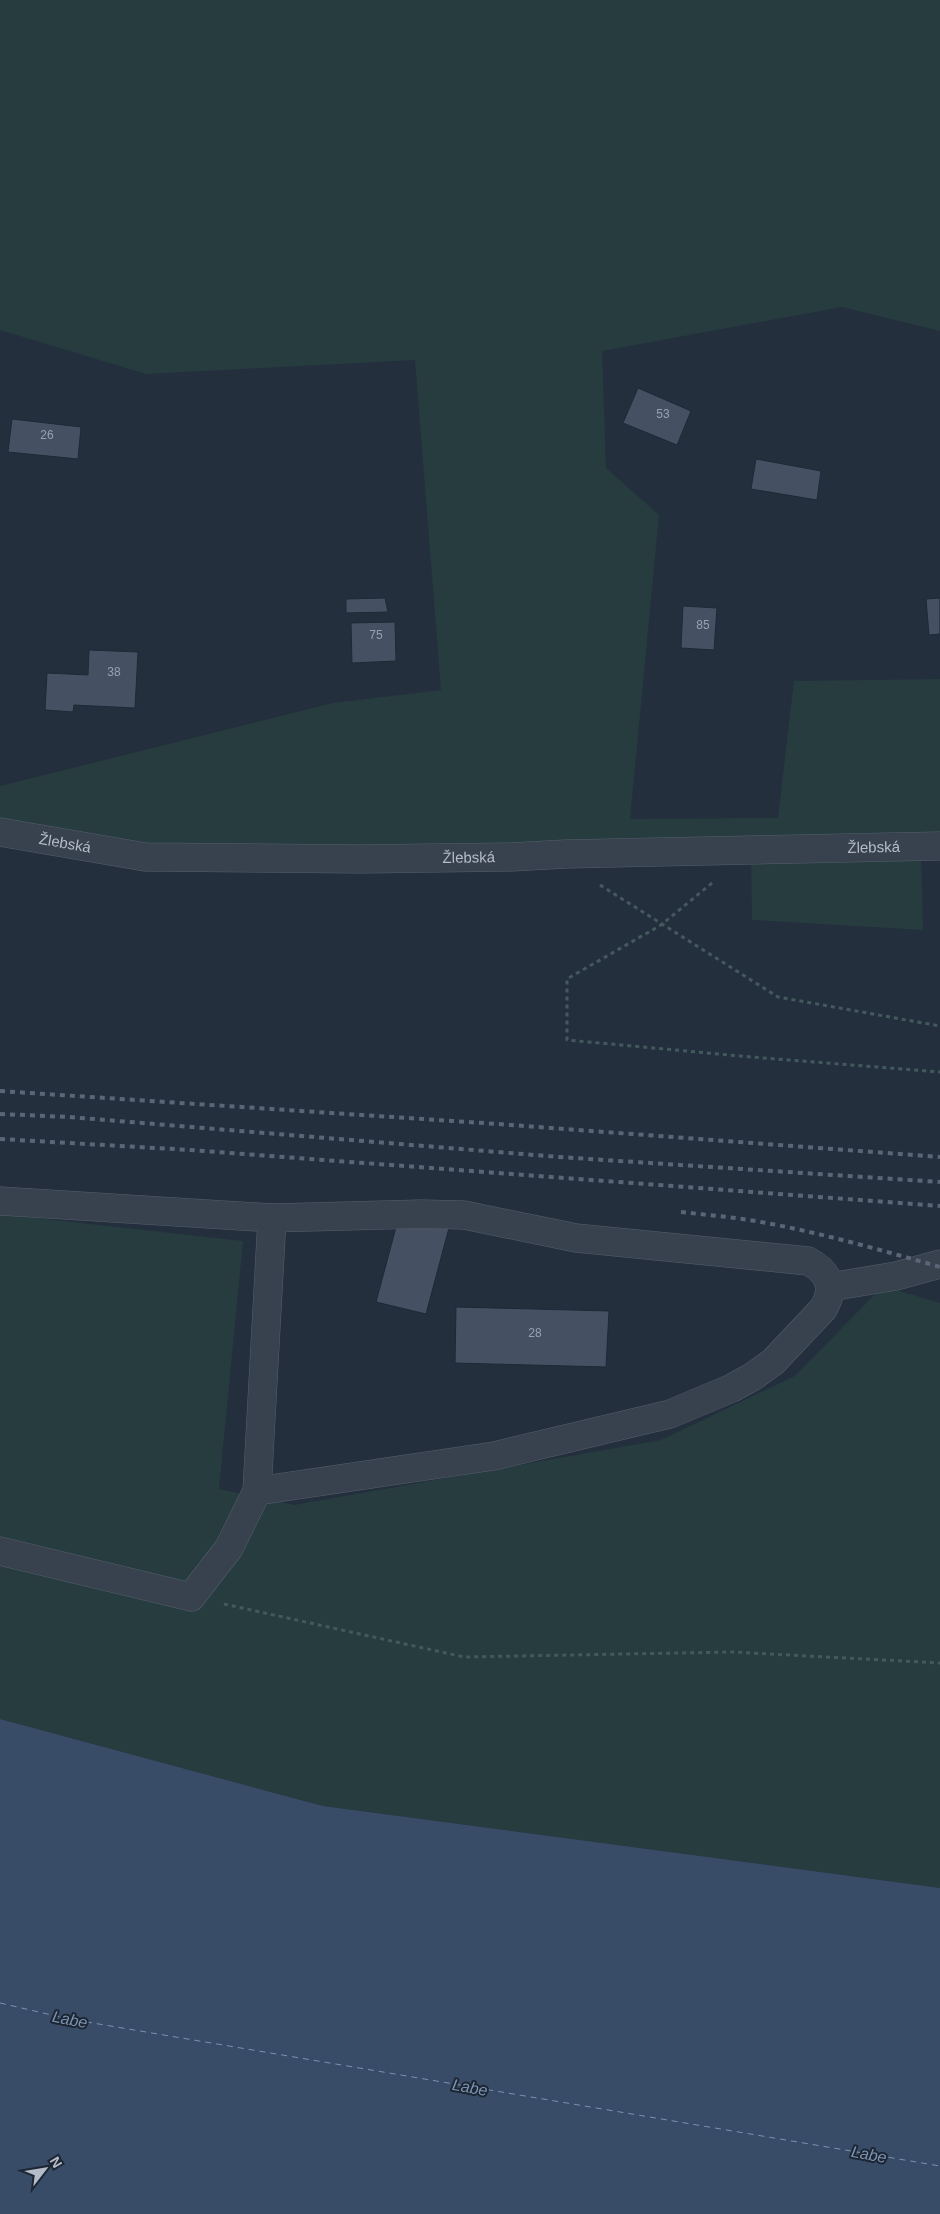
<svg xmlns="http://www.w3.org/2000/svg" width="940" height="2214" viewBox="0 0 940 2214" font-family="Helvetica,sans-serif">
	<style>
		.green { fill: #263c3f }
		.water { fill: #394c67 }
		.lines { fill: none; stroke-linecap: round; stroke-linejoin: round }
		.ferry { stroke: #7c92b1; stroke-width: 1; stroke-dasharray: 6 5; stroke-linecap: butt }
		.building { fill: #455162; stroke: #1f2835 }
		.minor-casing { stroke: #565f6c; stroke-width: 29 }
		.path { stroke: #44595c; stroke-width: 3; stroke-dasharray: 4 4; stroke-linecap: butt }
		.minor { stroke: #38414e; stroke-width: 28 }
		.rail { stroke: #5a6575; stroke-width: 4; stroke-dasharray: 5 5; stroke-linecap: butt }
		.labels { text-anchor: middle; stroke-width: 4; stroke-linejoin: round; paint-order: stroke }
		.number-label { font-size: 12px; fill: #98a1af }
		.street-label { font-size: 15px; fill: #b4bcc9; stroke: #1d2633 }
		.water-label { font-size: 16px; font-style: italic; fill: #7c92b1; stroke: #1d2633 }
	</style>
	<rect width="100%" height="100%" fill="#242f3e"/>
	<!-- green -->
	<g class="green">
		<path d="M0,0h940v331l-98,-24 -240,44 4,117 53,47 -29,304 148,-1 16,-137 146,-2v167l-19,2 2,82 -171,-10 -1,-68 -495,7 -256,-27v-46l333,-83 108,-13 -26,-330 -269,14 -146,-44z"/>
		<path d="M0,1214l243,27 -24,248 75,16 367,-65 134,-64 88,-90 57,17v585l-617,-82 -323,-87z"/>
	</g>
	<!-- water -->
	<path class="water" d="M0,1719l323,87 617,82v326h-940z"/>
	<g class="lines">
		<!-- ferry -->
		<path class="ferry" d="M0,2003l69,16 871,147"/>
	</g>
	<!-- building -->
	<g class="building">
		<path d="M638,388l53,23 -14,34 -54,-22z"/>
		<path d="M12,419l69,8 -3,32 -70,-7z"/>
		<path d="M756,459l65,12 -4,29 -66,-11z"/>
		<path d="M385,598l3,14 -42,1v-14z"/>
		<path d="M940,598v36l-11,1 -3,-36z"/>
		<path d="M683,606l34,2 -3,42 -33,-2z"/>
		<path d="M395,622l1,39 -44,2 -1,-40z"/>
		<path d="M89,650l49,2 -3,56 -61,-3 -1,7 -28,-2 2,-37 41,2z"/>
		<path d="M399,1216l50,12 -23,86 -50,-12z"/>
		<path d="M456,1307l153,4 -3,56 -151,-4z"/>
	</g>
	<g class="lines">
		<!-- minor casing -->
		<g class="minor-casing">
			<g id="minor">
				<path id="s1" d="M0,832l145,25 217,2 149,-2 55,-3 374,-8"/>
				<path d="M0,1201l272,17 -15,273 -28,57 -38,49 -191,-46"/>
				<path d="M830,1287l66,-11 44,-12"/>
				<path d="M257,1491l237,-35 176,-42 62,-26 20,-11 21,-15 50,-53c13,-21 6,-37 -15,-48l-232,-23 -112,-23 -43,-1 -149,4"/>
			</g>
		</g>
		<!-- path -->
		<g class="path">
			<path d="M712,883l-51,42 -94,54v61l184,17 189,15"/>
			<path d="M600,885l178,112 162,29"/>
			<path d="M224,1604l240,53 268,-5 208,11"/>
		</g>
		<!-- minor -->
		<use href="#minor" class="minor"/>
		<!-- rail -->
		<g class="rail">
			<path d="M0,1091l498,33 442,33"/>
			<path d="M0,1114l69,3 490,40 381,25"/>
			<path d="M0,1139l190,11 750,56"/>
			<path d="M681,1212c26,3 53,5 80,10 61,11 120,28 179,45"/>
		</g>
	</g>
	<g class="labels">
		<!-- number labels -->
		<g class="number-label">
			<text x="663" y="418">53</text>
			<text x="47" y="439">26</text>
			<text x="703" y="629">85</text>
			<text x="376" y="639">75</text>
			<text x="114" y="676">38</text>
			<text x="535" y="1337">28</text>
		</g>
		<!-- street labels -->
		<g class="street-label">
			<text dy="5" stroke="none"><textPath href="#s1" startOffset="66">Žlebská</textPath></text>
			<text dy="5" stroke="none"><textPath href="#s1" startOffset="876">Žlebská</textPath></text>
			<text dy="5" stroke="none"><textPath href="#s1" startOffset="471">Žlebská</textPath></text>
		</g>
		<!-- water labels -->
		<g class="water-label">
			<text transform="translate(70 2019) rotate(11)" y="6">Labe</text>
			<text transform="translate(470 2087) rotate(10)" y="6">Labe</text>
			<text transform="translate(869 2154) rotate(10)" y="6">Labe</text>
		</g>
	</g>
	<!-- north arrow -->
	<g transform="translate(45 2169) rotate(59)" stroke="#1d2633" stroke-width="4" paint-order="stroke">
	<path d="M0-4L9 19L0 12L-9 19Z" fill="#b4bcc9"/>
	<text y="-8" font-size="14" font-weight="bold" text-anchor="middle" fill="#b4bcc9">N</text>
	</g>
</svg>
